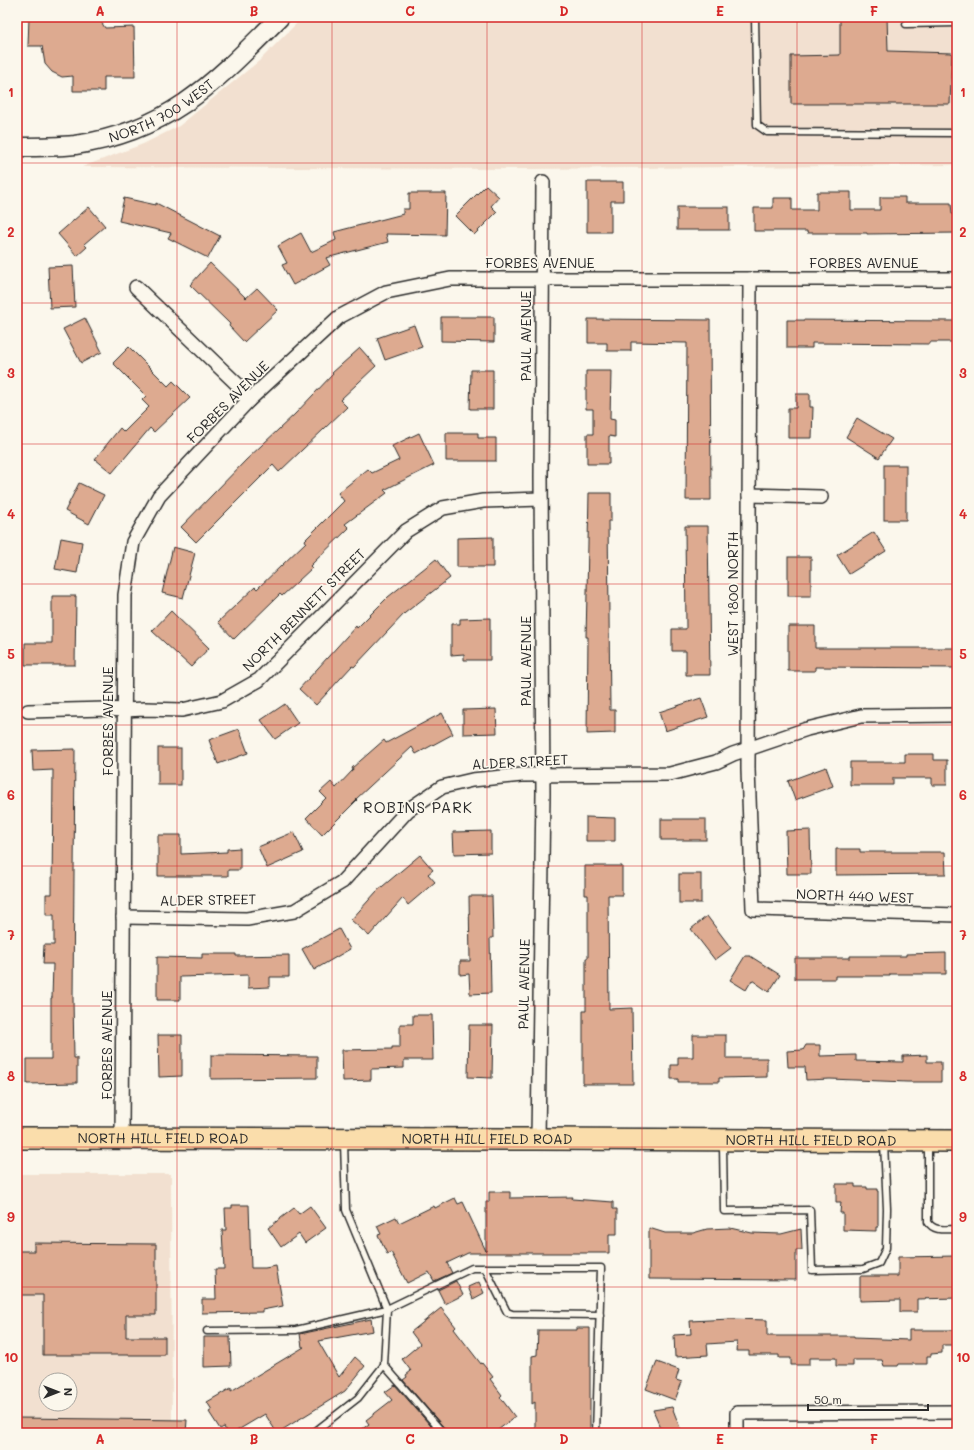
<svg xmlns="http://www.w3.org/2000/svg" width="974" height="1450" viewBox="0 0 974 1450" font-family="Mali,sans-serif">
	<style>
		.built { fill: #f2e0d0; fill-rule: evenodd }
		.building { fill: #ddaa90; stroke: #2b2b2b }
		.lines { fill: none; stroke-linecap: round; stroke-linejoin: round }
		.lane-casing { stroke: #2b2b2b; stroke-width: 9 }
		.street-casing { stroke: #2b2b2b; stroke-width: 16 }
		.secondary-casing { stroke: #2b2b2b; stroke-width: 21 }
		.primary-casing { stroke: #2b2b2b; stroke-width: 24 }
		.lane { stroke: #fbf7ec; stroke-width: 6 }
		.street { stroke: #fbf7ec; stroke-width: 13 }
		.secondary { stroke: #fbf7ec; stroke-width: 18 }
		.primary { stroke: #faddab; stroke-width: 21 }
		.grid { fill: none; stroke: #d62828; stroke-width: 1; stroke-opacity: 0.55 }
		.labels { text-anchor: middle; stroke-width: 3.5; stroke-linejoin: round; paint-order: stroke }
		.street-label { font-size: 14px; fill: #2b2b2b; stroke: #fbf7ec }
		.neighbourhood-label { font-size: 15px; letter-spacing: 1px; fill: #2b2b2b; stroke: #fbf7ec }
		.neatline { fill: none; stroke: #d62828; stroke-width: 1.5 }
		.grid-label { font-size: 13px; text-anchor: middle; font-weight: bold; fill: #d62828 }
	</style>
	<rect width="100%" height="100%" fill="#fbf7ec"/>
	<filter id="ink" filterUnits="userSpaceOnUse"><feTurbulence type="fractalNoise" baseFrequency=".025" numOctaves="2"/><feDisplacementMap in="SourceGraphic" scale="8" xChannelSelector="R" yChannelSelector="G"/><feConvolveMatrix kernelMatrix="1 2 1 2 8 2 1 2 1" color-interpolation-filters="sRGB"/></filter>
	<g filter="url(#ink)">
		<!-- built -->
		<g class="built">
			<path d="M303,17h654v148l-431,4 -444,-2 61,-23 36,-18 80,-65z"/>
			<path d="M17,503h5l-2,75 -1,529h-2z"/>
			<path d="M17,1174h154l1,259h-155zM46,1380h24v24h-24z"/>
		</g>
		<!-- building -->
		<g class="building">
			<path d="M29,17h69l7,11 29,-1 1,50h-31v14h-31v-15l-11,1 -10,-5 -7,-8 -3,-18h-14z"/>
			<path d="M840,17h47l1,34 64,2 -2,51h-159v-48l49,-1z"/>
			<path d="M587,182h36v19h-12v31h-24z"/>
			<path d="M486,185l13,12 -8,9 6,6 -23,23 -19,-19z"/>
			<path d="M817,192h34v18h29v-13h25v6h46l1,11h5v19l-90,1v-1h-60v-2h-53v-23h19v-10h19v12h25z"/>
			<path d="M409,193h37l-1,42 -59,-1 2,8 -62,16 4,7 -37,20 -11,-20 5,-2 -9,-17 23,-13 10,19 25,-12 -2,-8 69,-18v-5h6z"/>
			<path d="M124,198l32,7v-2l64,33 -12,22 -40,-20 3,-5 -52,-12z"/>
			<path d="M89,207l16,19 -21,18 3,3 -10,9 -19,-22z"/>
			<rect x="677" y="207" width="52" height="23"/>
			<path d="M210,263l36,35 11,-10 21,22 -34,32 -15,-16 1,-2 -40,-39z"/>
			<path d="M73,266l2,41 -25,1 -2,-41z"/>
			<path d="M441,317h53v25l-53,-1z"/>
			<path d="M85,318l17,34 -21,11 -18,-34z"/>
			<path d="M588,319l122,1 1,180h-25l1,-157 -56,-1v9h-24v-8h-19z"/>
			<path d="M787,320l170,1v21h-27v2l-118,-1v5h-25z"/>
			<path d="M414,325l8,22 -37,13 -8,-22z"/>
			<path d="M129,347l39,39 5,-5 17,17 -36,34 -4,-4 -38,45 -17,-14 25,-31 4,4 25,-25 -7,-7 4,-4 -33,-33z"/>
			<path d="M360,348l16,18 -36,34 7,7 -68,65 -6,-7 -77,77 -15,-15 65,-67 49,-46 38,-40 -1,-1z"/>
			<path d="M471,370h22v39h-23z"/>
			<path d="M586,371h25l-1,48 5,1v17l-6,-1v28h-22v-30h6v-25h-7z"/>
			<path d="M796,394h14v13h3l-1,31h-24v-30h8z"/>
			<path d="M857,418l35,21 -13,19 -33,-21z"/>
			<path d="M419,433l15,32 -50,25 3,3 -42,31 4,4 -39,38 2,2 -30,28 -2,-2 -46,45 -16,-17 37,-35 2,2 49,-47 -1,-2 39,-39 -6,-8 30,-24 4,4 27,-13 -7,-14z"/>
			<path d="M446,433h32v5h18v23h-50z"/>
			<rect x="884" y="465" width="22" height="55"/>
			<path d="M79,483l25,12 -15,29 -24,-13z"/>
			<path d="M589,493h22v28h-3l2,189h5v23l-28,1 1,-97h-2l1,-44z"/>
			<path d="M685,526h23l2,149h-24v-24h-14v-22h14z"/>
			<path d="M874,532l12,19 -37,23 -12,-19z"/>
			<path d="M493,537v30h-36v-29z"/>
			<path d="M61,538l21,4 -5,31 -22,-4z"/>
			<path d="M173,547l22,6 -12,45 -21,-5z"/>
			<rect x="788" y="557" width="23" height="39"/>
			<path d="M436,559l14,19 -45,35 -51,54 -2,-1 -36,39 -17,-16 57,-63 1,2 31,-31z"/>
			<path d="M52,596h24l-1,69h-50v-22h27z"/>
			<path d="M171,611l38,37 -18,19 -39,-36z"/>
			<path d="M490,618v42h-26v-6l-13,1v-31h9v-5z"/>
			<path d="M788,626h27v22h142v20l-142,-1v4h-27z"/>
			<path d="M701,698l7,19 -43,14 -6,-19z"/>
			<path d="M285,704l13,19 -23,16 -14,-19z"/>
			<path d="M496,709l1,24 -34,1v-24z"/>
			<path d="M442,713l11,21 -37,20 -4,-7 -56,52 1,1 -35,35 -16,-17 20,-20 -6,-6 11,-10 5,6 17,-18 -1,-2 32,-28 2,3z"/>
			<path d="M239,729l9,24 -30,11 -9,-24z"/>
			<rect x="158" y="748" width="23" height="37"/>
			<path d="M75,749l-2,249 1,60h3v25l-50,1v-25h24v-61h1l1,-34h-10l1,-19h10v-30h-8v-21h6l1,-124 -20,1 -1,-21z"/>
			<path d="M905,754h29v6h13v25h-15v-7h-39v7h-43v-23h55z"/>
			<path d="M826,767l7,19 -38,14 -7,-19z"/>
			<path d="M586,817l29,1v23h-29z"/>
			<rect x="661" y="819" width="45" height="21"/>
			<path d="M810,830l1,44h-24l-1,-43z"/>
			<path d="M491,831v22l-37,1 -1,-22z"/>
			<path d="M294,832l9,20 -36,16 -9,-21z"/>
			<path d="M158,835h23v19l46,-2v-3l13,-1v22h-12v6h-70z"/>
			<path d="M836,849h24v3h85l1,22 -110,1z"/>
			<path d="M420,855l13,15 -5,4 7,8 -27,23 -5,-7 -34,38 -18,-16 26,-29z"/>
			<path d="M585,866h37v29h-14l1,114 23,-1 1,76h-50v-73h3v-53h2v-63h-3z"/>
			<rect x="679" y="874" width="22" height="29"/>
			<path d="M469,896h23l1,42h-3l1,55 -21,1 -1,-20 -9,1v-14h10z"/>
			<path d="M707,916l24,32 -16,12 -24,-31z"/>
			<path d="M339,929l11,20 -36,21 -12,-21z"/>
			<path d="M946,953v21h-56v2h-55v3h-40v-21h55v-2h56v-2z"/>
			<path d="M202,954h34v2l53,-1v22h-19v10l-22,1v-13l-68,2v23h-23v-43l45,1z"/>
			<path d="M745,956h5l30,19 -11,17 -17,-12 -6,10 -16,-10z"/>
			<path d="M413,1015h19l1,45h-29v8l-33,1v11l-28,1 -1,-31 50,-1v-2h8v-23h13z"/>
			<path d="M469,1025h24l-1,53 -24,-1z"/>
			<path d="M158,1035h24v41l-23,1z"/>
			<path d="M693,1035h33v23h41v19l-48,1v4h-41v-3h-7v-14h7v-8h15z"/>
			<path d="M806,1045h14v11l36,-1v6l47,1v-6l24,-1v7h14v20h-34l-77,-3 -24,1 -1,-13h-17l-1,-16 16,-1z"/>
			<path d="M211,1055l106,1v22l-106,1z"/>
			<path d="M836,1184h19v3h12v2h10v2h1v36h-2v4l-33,-1v-17h-3l1,-11h-5z"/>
			<path d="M489,1192h21v6l63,-1 -1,2 41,3v7h4v25h-8v19h-141l-21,10 5,10 -18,8 -5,-9 -22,11 -16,-31 -4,2 -9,-19 3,-1 -4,-8 19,-9 3,6 35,-17 1,2 20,-10 3,6 5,-2 23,49v-49h3z"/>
			<path d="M232,1205h17l2,63h14l11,-2 7,40 -21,4v2l-60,1v-14h14l-1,-30h9l-2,-39h4l-1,-22h7z"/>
			<path d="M310,1206l16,22 -21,15 -6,-9 -18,13 -13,-19 26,-20 5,6z"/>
			<path d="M649,1228l16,5h28l14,-4 23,-1 22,5 29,1 20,-5 1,21h-6v30l-147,-1z"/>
			<path d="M34,1243l122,1v71h-30v22h39v18h-122v-60h-26v-44h17z"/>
			<path d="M957,1256v42l-40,1v13h-17v-12l-40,1v-25h38v-19z"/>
			<path d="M456,1281l7,14 -18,9 -7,-14z"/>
			<path d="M479,1282l5,11 -11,6 -5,-12z"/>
			<path d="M441,1308l15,19 -2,2 27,35 1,-1 11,14 -3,2 12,16 -2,2 15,20 -21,16h-47l-1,-3 -43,-50 4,-3 -1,-2 5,-4 -9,-12 18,-15 -9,-12z"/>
			<path d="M371,1319l2,12 -55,10 21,36 16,-20 10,9 -20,25 -68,42 -12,-19 -32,19h-6l-3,-6 -4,2 -11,-17 3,-2 -5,-8 24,-14v3l73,-44h-2l-2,-13z"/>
			<path d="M730,1319l37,1v16h87v2l55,2v-10h48v15h-15v8l-11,1v2h-4v8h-28l-1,2h-14l-2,-6h-29v6h-17v-8h-27v7h-18v-7h-12v-3h-30v-4h-13l1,-9 -30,2 1,11 -33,2 -1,-22 17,-1 -1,-13z"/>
			<path d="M577,1328h13v105h-55v-31l-3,2v-48l5,-1 1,-25h39z"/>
			<path d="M204,1337h26l1,29 -27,1z"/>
			<path d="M657,1362l22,8 -3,10 6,2 -7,18 -29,-11z"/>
			<path d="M395,1385l42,48h-80l12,-9 -3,-4 26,-20 -7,-8z"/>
			<path d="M672,1407l10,26h-19l-10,-23z"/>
			<path d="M17,1418l170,2 -1,13h-169z"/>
		</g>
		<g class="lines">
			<!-- lane casing -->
			<g class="lane-casing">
				<g id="lane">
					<path d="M755,17l2,108 10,7 190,1"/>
					<path d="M906,24l51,-1"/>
					<path d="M344,1142l2,68 41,99 -3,56 59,68"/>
					<path d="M723,1144l1,67 86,-1 2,60 51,-1 16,-6 7,-15 1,-39 -3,-66"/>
					<path d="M928,1145v77c6,10 18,7 29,7"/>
					<path d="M485,1268l22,44 5,2 88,1"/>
					<path d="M207,1331l89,-1 91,-21 85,-41h129l-5,165"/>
					<path d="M313,1433l45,-35 26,-33"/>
				</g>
			</g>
			<!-- street casing -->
			<g class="street-casing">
				<g id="street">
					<path d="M750,279l-2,490 5,140 204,6"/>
					<path d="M136,287l102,98 10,16"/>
					<path d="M749,495l72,2"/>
					<path d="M28,711l78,-2 18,1 21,-1 37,1 40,-9 37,-21 147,-149 37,-23 40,-7 58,-2"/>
					<path d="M123,917l124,2 47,-8 48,-29 66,-72 34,-23 30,-7 50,-5 148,-1 46,-12 17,-8 74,-25 54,-13 96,-1"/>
					<path d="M122,1138l3,-543 8,-53 26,-46 89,-95 91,-84 47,-25 64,-13h507"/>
					<path d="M538,1139l5,-346 -2,-316 2,-295"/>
					<path d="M737,1433v-20l220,-1"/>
				</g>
			</g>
			<!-- secondary casing -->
			<g class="secondary-casing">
				<g id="secondary">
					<path id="s1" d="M17,147c19,0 39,0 58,-2 95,-14 140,-63 205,-128"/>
				</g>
			</g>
			<!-- primary casing -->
			<g class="primary-casing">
				<g id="primary">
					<path id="s2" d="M17,1138l521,1 419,2"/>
				</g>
			</g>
			<!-- lane -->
			<use href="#lane" class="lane"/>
			<!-- street -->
			<use href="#street" class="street"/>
			<!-- secondary -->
			<use href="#secondary" class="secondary"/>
			<!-- primary -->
			<use href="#primary" class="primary"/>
		</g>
	</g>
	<!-- grid -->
	<path class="grid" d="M177,17v1416M332,17v1416M487,17v1416M642,17v1416M797,17v1416M17,163h940M17,303h940M17,444h940M17,584h940M17,725h940M17,866h940M17,1006h940M17,1147h940M17,1287h940"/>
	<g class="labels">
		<!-- street labels -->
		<g class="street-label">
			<text dy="5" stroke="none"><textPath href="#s1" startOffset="152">NORTH 700 WEST</textPath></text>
			<text x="540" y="268">FORBES AVENUE</text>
			<text x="864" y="268">FORBES AVENUE</text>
			<text transform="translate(526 336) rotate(-90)" y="5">PAUL AVENUE</text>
			<text transform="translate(228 402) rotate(-45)" y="5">FORBES AVENUE</text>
			<text transform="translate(733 594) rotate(-90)" y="5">WEST 1800 NORTH</text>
			<text transform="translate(304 610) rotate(-45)" y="5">NORTH BENNETT STREET</text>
			<text transform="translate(526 661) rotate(-90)" y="5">PAUL AVENUE</text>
			<text transform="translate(108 721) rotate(-90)" y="5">FORBES AVENUE</text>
			<text transform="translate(520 762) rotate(-3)" y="5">ALDER STREET</text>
			<text transform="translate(855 896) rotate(2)" y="5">NORTH 440 WEST</text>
			<text transform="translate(208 900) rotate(-1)" y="5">ALDER STREET</text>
			<text transform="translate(524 984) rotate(-89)" y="5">PAUL AVENUE</text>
			<text transform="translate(107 1045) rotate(-90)" y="5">FORBES AVENUE</text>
			<text dy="5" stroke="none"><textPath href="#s2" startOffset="146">NORTH HILL FIELD ROAD</textPath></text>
			<text dy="5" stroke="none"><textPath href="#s2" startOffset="470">NORTH HILL FIELD ROAD</textPath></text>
			<text dy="5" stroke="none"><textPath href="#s2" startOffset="794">NORTH HILL FIELD ROAD</textPath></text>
		</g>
		<!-- neighbourhood labels -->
		<g class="neighbourhood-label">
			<text x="418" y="813">ROBINS PARK</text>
		</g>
	</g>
	<!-- margin -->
	<rect width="974" height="1450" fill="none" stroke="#fbf7ec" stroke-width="44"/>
	<!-- north arrow -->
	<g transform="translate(58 1392) rotate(90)"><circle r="19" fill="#fbf7ec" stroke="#a8a59f"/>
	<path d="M0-3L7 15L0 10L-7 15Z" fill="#2b2b2b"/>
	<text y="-6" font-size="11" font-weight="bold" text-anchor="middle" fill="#2b2b2b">N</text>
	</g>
	<!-- scale -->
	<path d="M808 1404v6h120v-6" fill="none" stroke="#2b2b2b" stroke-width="2"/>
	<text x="814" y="1404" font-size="12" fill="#2b2b2b" stroke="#fbf7ec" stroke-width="3" paint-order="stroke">50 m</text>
	<rect x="22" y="22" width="930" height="1406" class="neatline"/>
	<g class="grid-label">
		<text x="100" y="16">A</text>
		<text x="254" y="16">B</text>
		<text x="410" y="16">C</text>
		<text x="564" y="16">D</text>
		<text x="720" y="16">E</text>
		<text x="874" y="16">F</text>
		<text x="11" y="97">1</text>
		<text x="963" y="97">1</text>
		<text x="11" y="237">2</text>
		<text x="963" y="237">2</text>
		<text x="11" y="378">3</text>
		<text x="963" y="378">3</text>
		<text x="11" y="519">4</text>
		<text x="963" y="519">4</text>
		<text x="11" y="659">5</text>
		<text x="963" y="659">5</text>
		<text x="11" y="800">6</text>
		<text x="963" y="800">6</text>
		<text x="11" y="940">7</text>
		<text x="963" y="940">7</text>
		<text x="11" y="1081">8</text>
		<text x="963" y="1081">8</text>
		<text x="11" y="1222">9</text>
		<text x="963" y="1222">9</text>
		<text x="11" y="1362">10</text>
		<text x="963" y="1362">10</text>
		<text x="100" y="1444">A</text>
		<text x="254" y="1444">B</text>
		<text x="410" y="1444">C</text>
		<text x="564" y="1444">D</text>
		<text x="720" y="1444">E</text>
		<text x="874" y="1444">F</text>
	</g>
</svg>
